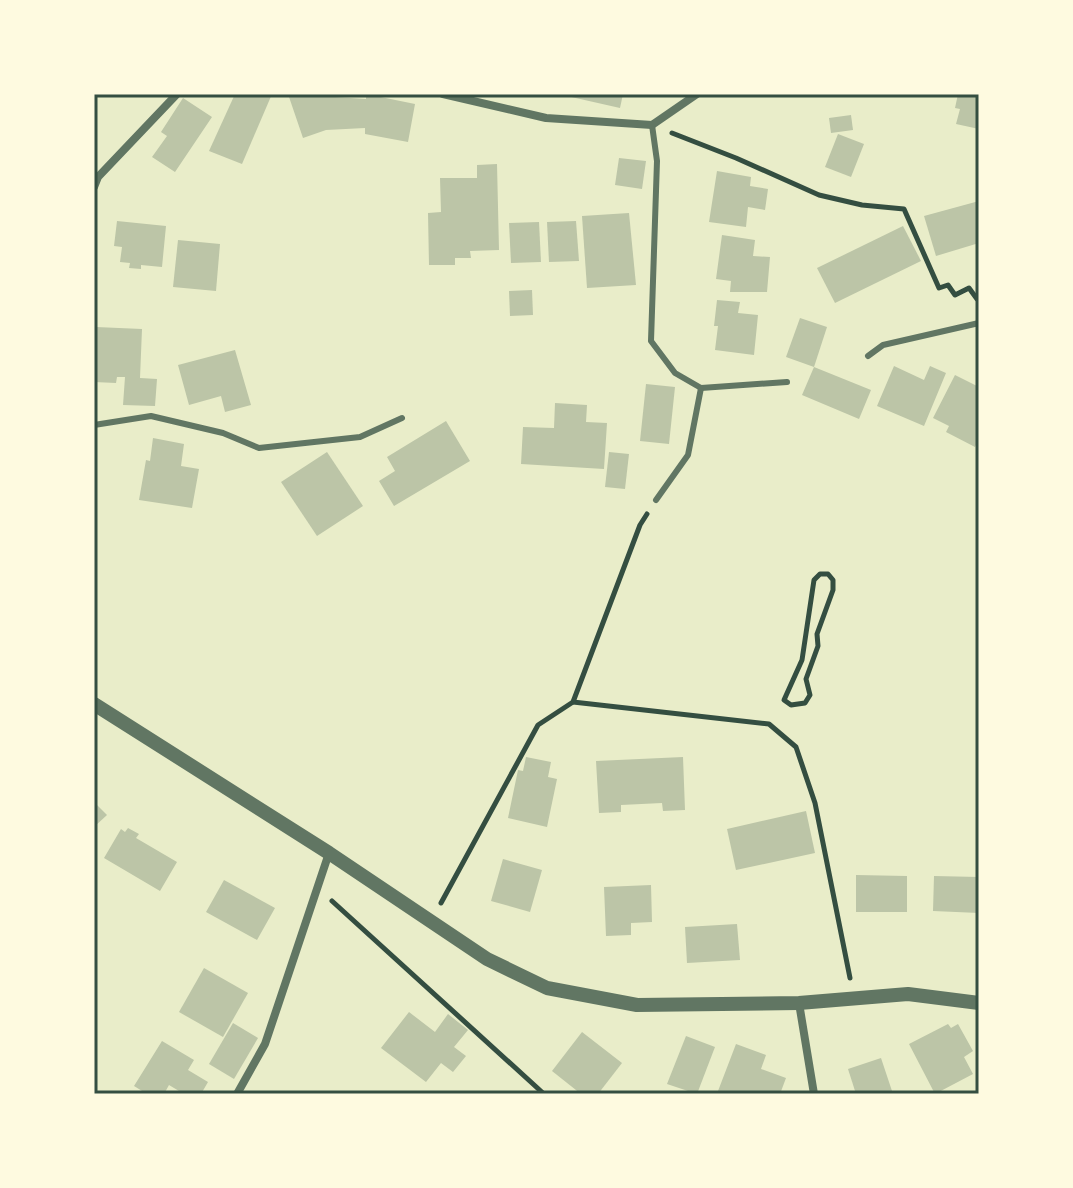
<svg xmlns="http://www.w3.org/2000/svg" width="1073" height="1188" viewBox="0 0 1073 1188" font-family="'Noto Sans',sans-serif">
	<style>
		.building { fill: #bcc5a7 }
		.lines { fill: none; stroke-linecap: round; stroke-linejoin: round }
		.path { stroke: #344e41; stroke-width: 5 }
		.service { stroke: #617663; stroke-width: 6 }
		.minor { stroke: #617663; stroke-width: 8 }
		.tertiary { stroke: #617663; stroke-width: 14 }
		.neatline { fill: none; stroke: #344e41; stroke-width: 3 }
	</style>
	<rect width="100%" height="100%" fill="#e9edc9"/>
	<!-- building -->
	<g class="building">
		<path d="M235,94h37l-30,70 -33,-13z"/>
		<path d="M288,94l78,5v-5l49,10 -7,38 -43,-8v-6l-39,2 -23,8z"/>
		<path d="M558,94h65l-3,14z"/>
		<path d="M958,94h21v35l-23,-5 4,-15 -5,-1z"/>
		<path d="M183,98l29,19 -37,55 -23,-15 15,-21 -6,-4z"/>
		<path d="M851,115l2,15 -22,3 -2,-15z"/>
		<path d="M838,134l26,10 -13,33 -26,-10z"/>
		<path d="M619,158l27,3 -4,28 -27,-4z"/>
		<path d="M497,164l2,86 -29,1 1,7h-16v7h-26l-1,-52 13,-1 -1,-34h37v-13z"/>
		<path d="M717,171l34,6 -1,9 18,3 -3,21 -17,-3 -2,20 -37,-5z"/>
		<path d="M979,201v42l-43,13 -12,-40z"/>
		<path d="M629,213l7,72 -49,3 -5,-72z"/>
		<path d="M117,221l49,5 -4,41 -21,-2v4l-12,-1 1,-5 -10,-1 2,-15 -8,-1z"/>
		<path d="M576,221l3,40 -30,1 -2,-40z"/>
		<path d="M539,222l2,40 -30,1 -2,-40z"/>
		<path d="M903,226l18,35 -86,42 -18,-35z"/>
		<path d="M722,235l33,5 -2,16 17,1 -3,35h-37l1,-11 -15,-2z"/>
		<path d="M178,240l42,4 -4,47 -43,-4z"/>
		<path d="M532,290l1,25 -23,1 -1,-25z"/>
		<path d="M717,300l23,2 -2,11 20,2 -4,40 -39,-5 3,-24h-4z"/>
		<path d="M800,318l27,9 -13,40 -28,-10z"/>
		<path d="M96,327l46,2 -2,49 17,1 -2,27 -32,-1 2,-28h-8l-1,6 -22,-1z"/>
		<path d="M235,350l16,55 -26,7 -4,-16 -32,9 -11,-40z"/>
		<path d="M894,366l30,14 6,-14 16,7 -22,53 -47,-20z"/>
		<path d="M814,367l57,23 -12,29 -57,-24z"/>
		<path d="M955,375l24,12v52l-4,8 -29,-15 3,-6 -16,-8z"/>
		<path d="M646,384l29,3 -6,57 -29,-3z"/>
		<path d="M555,403l32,2 -1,17 21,1 -3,46 -83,-5 2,-37 31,1z"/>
		<path d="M446,421l24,40 -76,45 -15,-25 16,-10 -8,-14z"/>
		<path d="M153,438l31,6 -3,22 18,3 -7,39 -53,-8 7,-40 4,1z"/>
		<path d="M327,452l36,54 -46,30 -36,-54z"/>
		<path d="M609,452l20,2 -4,35 -20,-2z"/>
		<path d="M526,757l25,5 -3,15 9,2 -10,48 -39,-9 10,-48 5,1z"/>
		<path d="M683,757l2,53 -22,1 -1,-8 -41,2v7l-22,1 -3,-52z"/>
		<path d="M94,802l13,13 -13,12z"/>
		<path d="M806,811l9,42 -79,17 -9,-41z"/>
		<path d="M128,828l11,6 -3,4 41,24 -17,29 -56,-33 17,-29 4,3z"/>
		<path d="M503,859l39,11 -12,42 -39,-11z"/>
		<path d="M856,875l51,1v36h-51z"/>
		<path d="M934,876l45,1v36l-46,-2z"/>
		<path d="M224,880l51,28 -18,32 -51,-28z"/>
		<path d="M651,885l1,37 -21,1v12l-25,1 -2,-49z"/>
		<path d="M737,924l3,36 -53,3 -2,-36z"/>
		<path d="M204,968l44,25 -25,44 -44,-25z"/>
		<path d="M409,1012l26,20 13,-18 20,16 -14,17 12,9 -13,16 -12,-9 -15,19 -45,-34z"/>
		<path d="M233,1023l25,15 -24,41 -25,-15z"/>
		<path d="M948,1024l3,4 7,-4 15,27 -9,6 9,17 -38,20 -26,-50z"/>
		<path d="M582,1032l40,31 -24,31h-17l-29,-23z"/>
		<path d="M686,1036l29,11 -18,47 -30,-10z"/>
		<path d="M162,1041l32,19 -6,10 20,12 -7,12h-17l-15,-9 -5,9h-17l-13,-8z"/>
		<path d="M736,1044l30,11 -5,14 25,9 -6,16h-53l-9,-3z"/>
		<path d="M881,1058l12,36h-37l-8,-25z"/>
	</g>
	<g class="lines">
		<!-- path -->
		<g class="path">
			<path d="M672,133l64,25 83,37 43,10 42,4 35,79 9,-3 7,10 14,-7 8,11 2,-1"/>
			<path d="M820,574h8l5,6v10l-16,44 1,12 -12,33 4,16 -5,8 -14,2 -7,-5 18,-40 12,-80z"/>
			<path d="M573,702l196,22 27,23 19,56 35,175"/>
			<path d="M332,901l212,193"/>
			<path d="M441,903l97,-178 35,-23 67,-177 7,-11"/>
		</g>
		<!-- service -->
		<g class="service">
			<path d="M652,125l5,36 -6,180 24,32 26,15"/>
			<path d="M868,356l15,-11 96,-22"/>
			<path d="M701,388l86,-6"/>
			<path d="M94,425l57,-9 72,17 36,15 101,-11 42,-19"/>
			<path d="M656,500l32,-45 13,-67"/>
		</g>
		<!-- minor -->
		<g class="minor">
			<path d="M443,94l103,24 106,7 45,-31"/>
			<path d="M94,187l4,-10 79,-83"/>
			<path d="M799,1003l15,91"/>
			<path d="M237,1094l28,-50 64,-191"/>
		</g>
		<!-- tertiary -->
		<path class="tertiary" d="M94,704l235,149 158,106 60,29 90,17 162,-2 109,-9 71,9"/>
	</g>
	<!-- border -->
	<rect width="1073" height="1188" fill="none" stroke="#fefae0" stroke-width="192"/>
	<rect x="96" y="96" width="881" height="996" class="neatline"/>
</svg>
